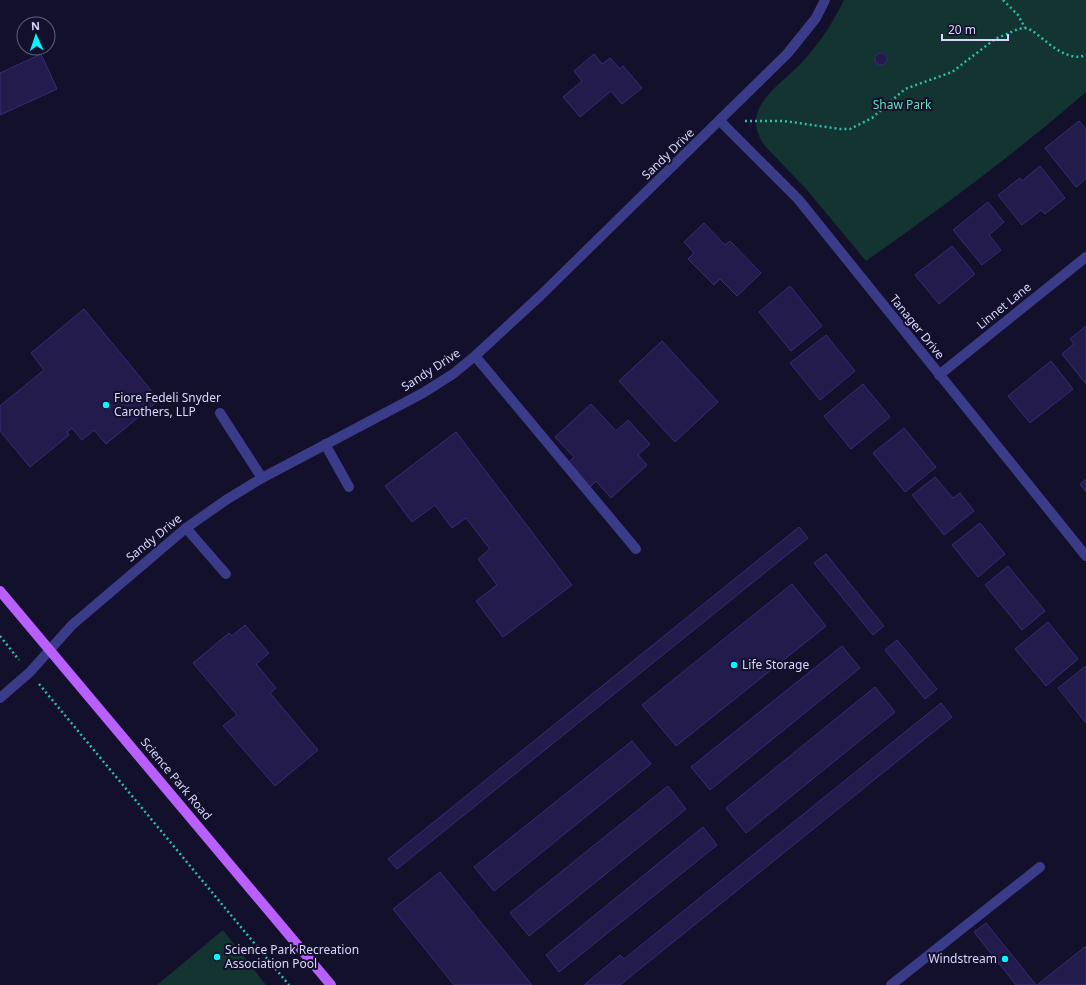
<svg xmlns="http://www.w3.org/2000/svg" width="1086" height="985" viewBox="0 0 1086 985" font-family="'Noto Sans',sans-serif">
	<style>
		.green { fill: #133431 }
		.building { fill: #221b4b; stroke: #372d78 }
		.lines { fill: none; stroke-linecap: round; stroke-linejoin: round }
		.path { stroke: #2dbfac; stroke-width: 2.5; stroke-dasharray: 2 3; stroke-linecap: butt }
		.minor { stroke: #3a3c8a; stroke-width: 10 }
		.major { stroke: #b95fff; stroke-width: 10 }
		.poi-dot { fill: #04f7ff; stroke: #12102a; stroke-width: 1.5 }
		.labels { text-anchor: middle; stroke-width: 4; stroke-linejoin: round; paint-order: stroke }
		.park-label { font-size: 12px; fill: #60e3ba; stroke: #12102a }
		.street-label { font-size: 12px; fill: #dad8ff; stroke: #12102a }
		.poi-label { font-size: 12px; fill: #dad8ff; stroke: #12102a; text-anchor: start }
	</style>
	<rect width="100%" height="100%" fill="#12102a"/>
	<!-- green -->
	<g class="green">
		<path d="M844,0h242v92c-70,61 -145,116 -220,169l-59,-71 -42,-44c-7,-10 -11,-20 -8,-32 5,-20 33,-38 46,-53 17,-18 30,-39 41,-61z"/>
		<path d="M223,930l43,55h-109z"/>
	</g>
	<!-- building -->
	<g class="building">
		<circle cx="881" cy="59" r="6"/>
		<path d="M41,54l16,35 -57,26v-42z"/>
		<path d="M594,54l8,10 8,-6 10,11 3,-3 19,22 -20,16 -11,-13 -31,26 -17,-20 19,-16 -8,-10z"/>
		<path d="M1079,121l7,8v50l-10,8 -31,-39z"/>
		<path d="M1040,166l25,32 -20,16 -4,-4 -19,15 -24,-30 22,-17 2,3z"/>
		<path d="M988,202l16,20 -15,13 12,15 -19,15 -29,-35z"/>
		<path d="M704,223l21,22 5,-4 31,32 -24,23 -17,-17 -6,6 -26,-26 6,-6 -10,-11z"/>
		<path d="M952,246l23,28 -36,30 -24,-29z"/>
		<path d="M790,286l32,40 -31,25 -32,-39z"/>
		<path d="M84,309l75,91 -53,44 -12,-14 -12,10 -10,-12 -5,4 2,3 -39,32 -30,-36v-25l44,-36 -13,-17z"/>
		<path d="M1086,326v58l-24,-30 12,-10 -4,-5z"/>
		<path d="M826,335l29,36 -35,29 -30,-37z"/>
		<path d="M662,341l56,61 -43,40 -56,-61z"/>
		<path d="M1051,361l22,28 -43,34 -22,-27z"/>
		<path d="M863,384l27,33 -39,32 -27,-33z"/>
		<path d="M591,404l25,27 12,-11 22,24 -12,11 9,10 -36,33 -15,-17 -8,8 -22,-24 8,-8 -19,-20z"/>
		<path d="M904,428l32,39 -31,25 -32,-39z"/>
		<path d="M456,432l116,153 -69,52 -27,-36 21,-16 -19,-26 12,-10 -24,-31 -14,10 -17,-23 -23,17 -27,-36z"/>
		<path d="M935,477l18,21 7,-5 14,18 -30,24 -32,-40z"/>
		<path d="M1086,479v13l-6,-8z"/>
		<path d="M980,523l25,31 -27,23 -26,-32z"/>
		<path d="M799,527l9,11 -411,331 -9,-10z"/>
		<path d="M826,554l58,72 -11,9 -59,-72z"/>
		<path d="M1008,566l37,45 -23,19 -37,-45z"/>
		<path d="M792,584l34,42 -150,120 -34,-41z"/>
		<path d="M1048,622l30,37 -32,27 -31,-37z"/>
		<path d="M245,625l24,28 -13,11 20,24 -6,5 48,57 -43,36 -52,-60 14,-11 -44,-52 36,-30 3,3z"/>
		<path d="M897,640l40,49 -12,10 -40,-49z"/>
		<path d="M842,646l18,22 -150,122 -19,-23z"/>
		<path d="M1086,666v57l-28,-35z"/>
		<path d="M875,687l20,25 -149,121 -20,-25z"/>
		<path d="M941,703l11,14 -332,268h-36l36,-30 4,4z"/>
		<path d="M632,741l19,23 -157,127 -20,-24z"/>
		<path d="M668,786l18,23 -157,127 -19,-23z"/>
		<path d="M703,827l14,18 -158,127 -13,-17z"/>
		<path d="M440,872l92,113h-78l-61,-76z"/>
		<path d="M986,923l50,62h-20l-42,-53z"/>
		<path d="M1086,946v39h-49z"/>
	</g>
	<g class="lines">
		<!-- path -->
		<g class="path">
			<path d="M1003,0l15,15 7,13"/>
			<path d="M745,121h39l56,8h10l22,-11 33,-29 47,-17 43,-33 23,-10 7,-1 6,2c15,10 35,33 55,25"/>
			<path d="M0,636l19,24"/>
			<path d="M39,684l250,301"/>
		</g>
		<!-- minor -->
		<g class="minor">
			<path d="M720,121l78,78 288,357"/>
			<path d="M475,356l161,193"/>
			<path d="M939,375l147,-118"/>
			<path d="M220,413l42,65"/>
			<path d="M325,444l24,43"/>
			<path d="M186,528l40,46"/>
			<path d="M0,698l30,-26 42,-47 114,-97 40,-28 36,-22 161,-85 30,-19 22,-18 65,-60 247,-242 29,-36 9,-18"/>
			<path d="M891,985l149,-118"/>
		</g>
		<!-- major -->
		<path class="major" d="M0,591l331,394"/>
	</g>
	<!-- markers -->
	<g class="poi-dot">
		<circle cx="106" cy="405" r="4"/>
		<circle cx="734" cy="665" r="4"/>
		<circle cx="217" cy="957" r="4"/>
		<circle cx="1005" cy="959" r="4"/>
	</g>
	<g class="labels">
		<!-- park labels -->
		<g class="park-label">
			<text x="902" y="109">Shaw Park</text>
		</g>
		<!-- street labels -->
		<g class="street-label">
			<text transform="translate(668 154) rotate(-44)" y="4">Sandy Drive</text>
			<text transform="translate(1004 306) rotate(-39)" y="4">Linnet Lane</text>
			<text transform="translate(917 327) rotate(51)" y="4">Tanager Drive</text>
			<text transform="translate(431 370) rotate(-33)" y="4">Sandy Drive</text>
			<text transform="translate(154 538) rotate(-39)" y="4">Sandy Drive</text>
			<text transform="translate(176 779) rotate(50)" y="4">Science Park Road</text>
		</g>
		<!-- poi labels -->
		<g class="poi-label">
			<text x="114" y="402">Fiore Fedeli Snyder<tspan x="114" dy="14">Carothers, LLP</tspan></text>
			<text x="742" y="669">Life Storage</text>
			<text x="225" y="954">Science Park Recreation<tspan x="225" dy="14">Association Pool</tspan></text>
			<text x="997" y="963" text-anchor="end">Windstream</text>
		</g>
	</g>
	<!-- north arrow -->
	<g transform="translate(36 36) rotate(357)"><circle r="19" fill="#12102a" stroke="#62607f"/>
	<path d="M0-3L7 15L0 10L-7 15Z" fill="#04f7ff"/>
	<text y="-6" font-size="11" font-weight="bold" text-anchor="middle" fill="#dad8ff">N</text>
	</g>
	<!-- scale -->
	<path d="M942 34v6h66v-6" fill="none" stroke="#dad8ff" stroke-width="2"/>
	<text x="948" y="34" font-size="12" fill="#dad8ff" stroke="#12102a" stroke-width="3" paint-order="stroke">20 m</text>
</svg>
